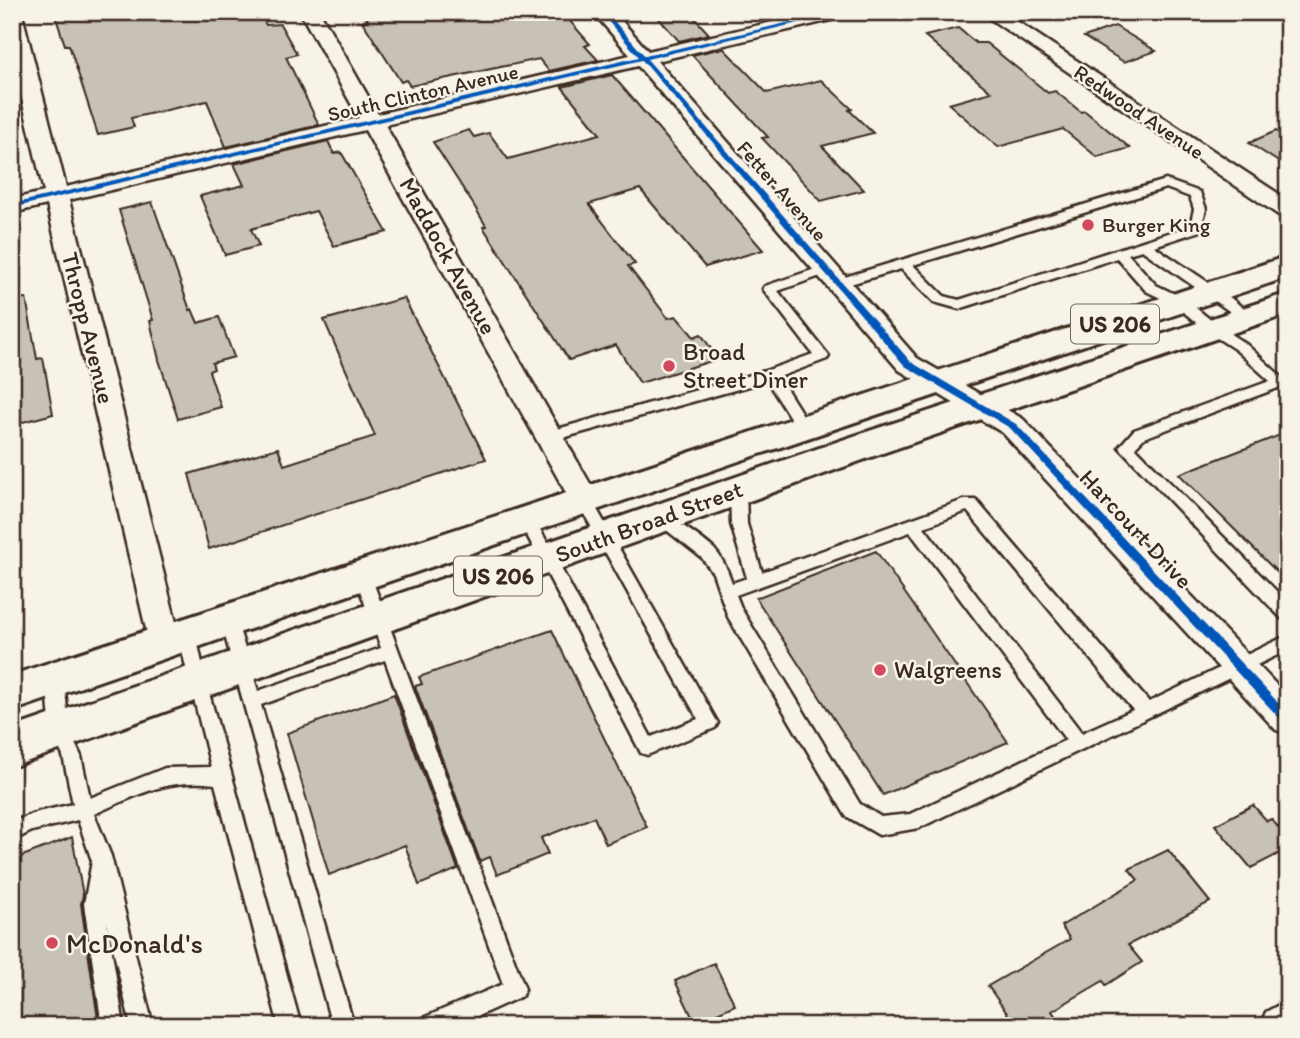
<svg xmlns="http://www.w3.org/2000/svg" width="1300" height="1038" viewBox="0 0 1300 1038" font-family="Itim,sans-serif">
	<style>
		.building { fill: #c8c1b6; stroke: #3b2a1e; stroke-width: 2 }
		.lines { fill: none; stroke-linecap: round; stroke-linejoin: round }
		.lane-casing { stroke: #3b2a1e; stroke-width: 5 }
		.street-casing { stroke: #3b2a1e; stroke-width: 5 }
		.primary-casing { stroke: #3b2a1e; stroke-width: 6 }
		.lane { fill: #f7f3e8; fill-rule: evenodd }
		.street { fill: #f7f3e8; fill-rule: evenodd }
		.primary { fill: #f7f3e8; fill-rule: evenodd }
		.cycleway-casing { stroke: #f7f3e8; stroke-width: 4 }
		.cycleway { fill: #0057b8; fill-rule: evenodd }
		.poi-dot { fill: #d1495b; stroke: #f7f3e8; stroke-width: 2.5 }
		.labels { text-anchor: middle; stroke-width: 5; stroke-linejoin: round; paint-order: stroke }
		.far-street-label { font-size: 21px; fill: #3b2a1e; stroke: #f7f3e8 }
		.far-poi-label { font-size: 21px; fill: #3b2a1e; stroke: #f7f3e8; text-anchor: start }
		.shield { fill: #f7f3e8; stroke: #73665b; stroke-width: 2 }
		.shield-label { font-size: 23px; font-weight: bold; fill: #3b2a1e }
		.street-label { font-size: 24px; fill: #3b2a1e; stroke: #f7f3e8 }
		.poi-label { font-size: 24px; fill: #3b2a1e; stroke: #f7f3e8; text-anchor: start }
		.near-poi-label { font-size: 28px; fill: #3b2a1e; stroke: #f7f3e8; text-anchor: start }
	</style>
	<rect width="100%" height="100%" fill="#f7f3e8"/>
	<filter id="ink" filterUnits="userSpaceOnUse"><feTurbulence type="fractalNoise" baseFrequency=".0143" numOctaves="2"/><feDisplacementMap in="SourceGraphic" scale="14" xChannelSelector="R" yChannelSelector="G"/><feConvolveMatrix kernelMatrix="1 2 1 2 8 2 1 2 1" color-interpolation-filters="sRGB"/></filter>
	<g filter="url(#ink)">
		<!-- building -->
		<g class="building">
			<path d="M54,12h205l7,13 14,-1 17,30 -11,3 33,68 -93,22 -19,-46 -76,17 3,9 -36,8 -29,-90h-4z"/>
			<path d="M363,12h86l6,9 37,-9h70l28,32 -5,2 13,14 -49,11 -10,-12 -129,27 -4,-6 -5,2 -39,-61 6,-1z"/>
			<path d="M653,12h36l20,22 -30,7z"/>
			<path d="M1115,26l41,25 -32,11 -40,-25z"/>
			<path d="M958,28l18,15h10l62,50 7,-2 26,21 4,-1 45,37 -33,9 -34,-28 -65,18 -49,-43 42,-12 -66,-56z"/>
			<path d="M723,48l44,45 54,-13 31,29 -3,1 24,23 -51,13 42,44 -43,11 -59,-63 6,-1 -76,-82z"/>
			<path d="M612,75l151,175 -58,17 -65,-78 -51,15 46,60 -7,2 40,52 8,-2 18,21 7,-3 17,25 -78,24 -24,-38 -47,15 -86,-133 3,-1 -13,-22 -40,-62 36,-12 5,7 15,-4 19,26 92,-25 -38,-47z"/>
			<path d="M1276,131l12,8v29l-39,-25z"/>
			<path d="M328,141l6,13 7,-2 46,80 -53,14 -18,-35 -65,18 8,17 -34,9 -25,-59 44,-11 -10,-21z"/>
			<path d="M152,202l38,108 2,-1 6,14 21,-6 15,40 -22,6 2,6 -5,2 12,36 -43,12 -19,-59 -9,-39 3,-1 -34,-110z"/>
			<path d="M26,298l11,61 6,-1 10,56 -41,11v-126z"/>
			<path d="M404,298l82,161 -277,90 -20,-75 89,-26 6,17 91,-29 -51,-116z"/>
			<path d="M1288,432v151l-109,-109z"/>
			<path d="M876,551l132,191 -125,53 -127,-197z"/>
			<path d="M552,630l95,197 -41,17 -12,-27 -53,21 7,16 -51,21 -7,-18 -10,4 -65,-175 7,-2 -3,-7z"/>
			<path d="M394,694l64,175 -39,16 -14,-40 -76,30 -42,-142z"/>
			<path d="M1253,805l14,16 4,-2 17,19v11l-37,19 -36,-43z"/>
			<path d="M72,837l11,58 -2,9 18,122h-87v-166z"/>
			<path d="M1168,850l42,52 -82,43 14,17 -36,23 -3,-4 -51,30 10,15h-46l-28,-40 82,-47 -9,-13 77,-46 -9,-11z"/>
			<path d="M714,963l21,42 -40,18 -20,-42z"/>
		</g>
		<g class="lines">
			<!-- lane casing -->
			<g class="lane-casing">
				<g id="lane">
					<path d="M1166,180l34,12 6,17 -6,22 -46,15 73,49 27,22 -7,4 -5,-1 -100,-70 -14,4 28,31 29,14 33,27 28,18 42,39 -2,2 -142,53 -9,9 153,156v18l-6,-2 -163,-172 15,-17 136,-49 -34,-31 -28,-18 -33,-27 -29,-14 -29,-33 -158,51 -25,-7 -33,-33 -61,18 -7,-4 2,-3zM1166,188l24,9 4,12 -4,17 -231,74 -15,-4 -31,-31z"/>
					<path d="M827,265l5,1v6l-54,19 51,65 -2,3 -48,18 32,51 -2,4h-10l-32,-51 -219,61 -5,-1 -2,-4 2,-4 222,-62 48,-17 -50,-65 2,-3z"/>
					<path d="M738,484l8,6 1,34 15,48 202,-72h12l173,202 139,-67v15l-369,178 -40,7 -33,-19 -118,-199 -15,-44 -11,-15 -51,-40 2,-4c12,-4 51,26 61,35 9,10 14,22 18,34l15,-5 -16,-54 -1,-34zM967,511l166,199 -51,23 -158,-206zM910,532l156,208 -156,74 -29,3 -21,-13 -118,-194 -6,-15z"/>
					<path d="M585,495l5,2 125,221 3,5 -3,5 -68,27 -6,-2 -123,-235 2,-4h12l119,223 47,-18 -121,-218z"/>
					<path d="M362,568l6,1 2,5 155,415 -3,7 -66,30h-36l3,-8 80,-34 -118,-324 -124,45 93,321h-22l-111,-405 2,-5 6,-2 6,2 23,75 123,-43 -27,-74 2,-5z"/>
					<path d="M187,628l6,2 3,5 10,47 95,344h-22l-64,-242c-49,-6 -77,11 -121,30l17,42 42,170h-22l-24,-104 17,104h-22l-18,-122 8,-43 -14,-41 -46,11 -20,10v-19l26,-10 35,-8 -10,-48 -12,-25 -5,-52 3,-5 6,-2 6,2 3,5 5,52 12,25 9,42 75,-30 46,-1 -33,-132 3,-5z"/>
				</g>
			</g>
			<!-- street casing -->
			<g class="street-casing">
				<g id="street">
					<path d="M12,12l10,2 44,173 293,-69 -59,-106h20l58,102 252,-59 -37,-43h21l34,39 167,-39h36l-3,4 -191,45 260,297 106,61 265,278v37l-12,-4 -273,-297 -104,-63 -261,-304 -253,59 215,376 -5,8 -10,3 -10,-3 -210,-379 -296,70 112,442 -5,9 -11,4 -11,-4 -5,-9 -102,-437 -35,8v-14l32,-7 -32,-135z"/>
					<path d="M980,12h23l285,188v18l-8,-2z"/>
					<path d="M1288,1000v26h-28l6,-14z"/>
				</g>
			</g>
			<!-- primary casing -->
			<g class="primary-casing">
				<g id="primary">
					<path d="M1288,256v21l-549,184 -727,250v-36z"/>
					<path d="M1288,293v21l-414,142 -862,311v-39l836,-290z"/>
				</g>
			</g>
			<!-- lane -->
			<use href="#lane" class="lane"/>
			<!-- street -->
			<use href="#street" class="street"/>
			<!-- primary -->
			<use href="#primary" class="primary"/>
			<!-- cycleway casing -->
			<g class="cycleway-casing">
				<path id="cycleway" d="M600,12h6l39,44 188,-44h11l-197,47 264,303 105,62 272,289v11l-4,-1 -274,-295 -105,-62 -263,-306 -630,148v-4l627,-147z"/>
			</g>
			<!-- cycleway -->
			<use href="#cycleway" class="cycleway"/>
		</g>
	</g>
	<!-- markers -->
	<g class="poi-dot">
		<circle cx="1088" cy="225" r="7"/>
		<circle cx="669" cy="366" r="7"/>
		<circle cx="880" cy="670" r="7"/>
		<circle cx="52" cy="943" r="7"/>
	</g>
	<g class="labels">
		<!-- far-street labels -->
		<g class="far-street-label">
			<text transform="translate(423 93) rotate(-13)" y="7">South Clinton Avenue</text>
			<text transform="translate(1139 112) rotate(34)" y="7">Redwood Avenue</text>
			<text transform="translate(782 191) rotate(49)" y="7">Fetter Avenue</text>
		</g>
		<!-- far-poi labels -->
		<g class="far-poi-label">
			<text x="1102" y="232">Burger King</text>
		</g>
		<!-- shield labels -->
		<g class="shield">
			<rect x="1071" y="304.5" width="88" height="39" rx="5"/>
			<rect x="454" y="556.5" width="88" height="39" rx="5"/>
		</g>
		<g class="shield-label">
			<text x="1115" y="332">US 206</text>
			<text x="498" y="584">US 206</text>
		</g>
		<!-- street labels -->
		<g class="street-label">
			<text transform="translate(448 256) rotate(61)" y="8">Maddock Avenue</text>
			<text transform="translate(88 328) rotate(76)" y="8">Thropp Avenue</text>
			<text transform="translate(649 522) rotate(-20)" y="8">South Broad Street</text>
			<text transform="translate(1136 529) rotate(47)" y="8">Harcourt Drive</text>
		</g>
		<!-- poi labels -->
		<g class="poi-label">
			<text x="683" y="360">Broad<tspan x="683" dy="28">Street Diner</tspan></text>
			<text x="894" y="678">Walgreens</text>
		</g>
		<!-- near-poi labels -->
		<g class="near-poi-label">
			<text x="66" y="953">McDonald's</text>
		</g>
	</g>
	<!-- margin -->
	<rect width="1300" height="1038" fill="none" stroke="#f7f3e8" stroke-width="42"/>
	<rect x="21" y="21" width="1258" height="996" fill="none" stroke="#3b2a1e" stroke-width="2.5" filter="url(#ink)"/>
</svg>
